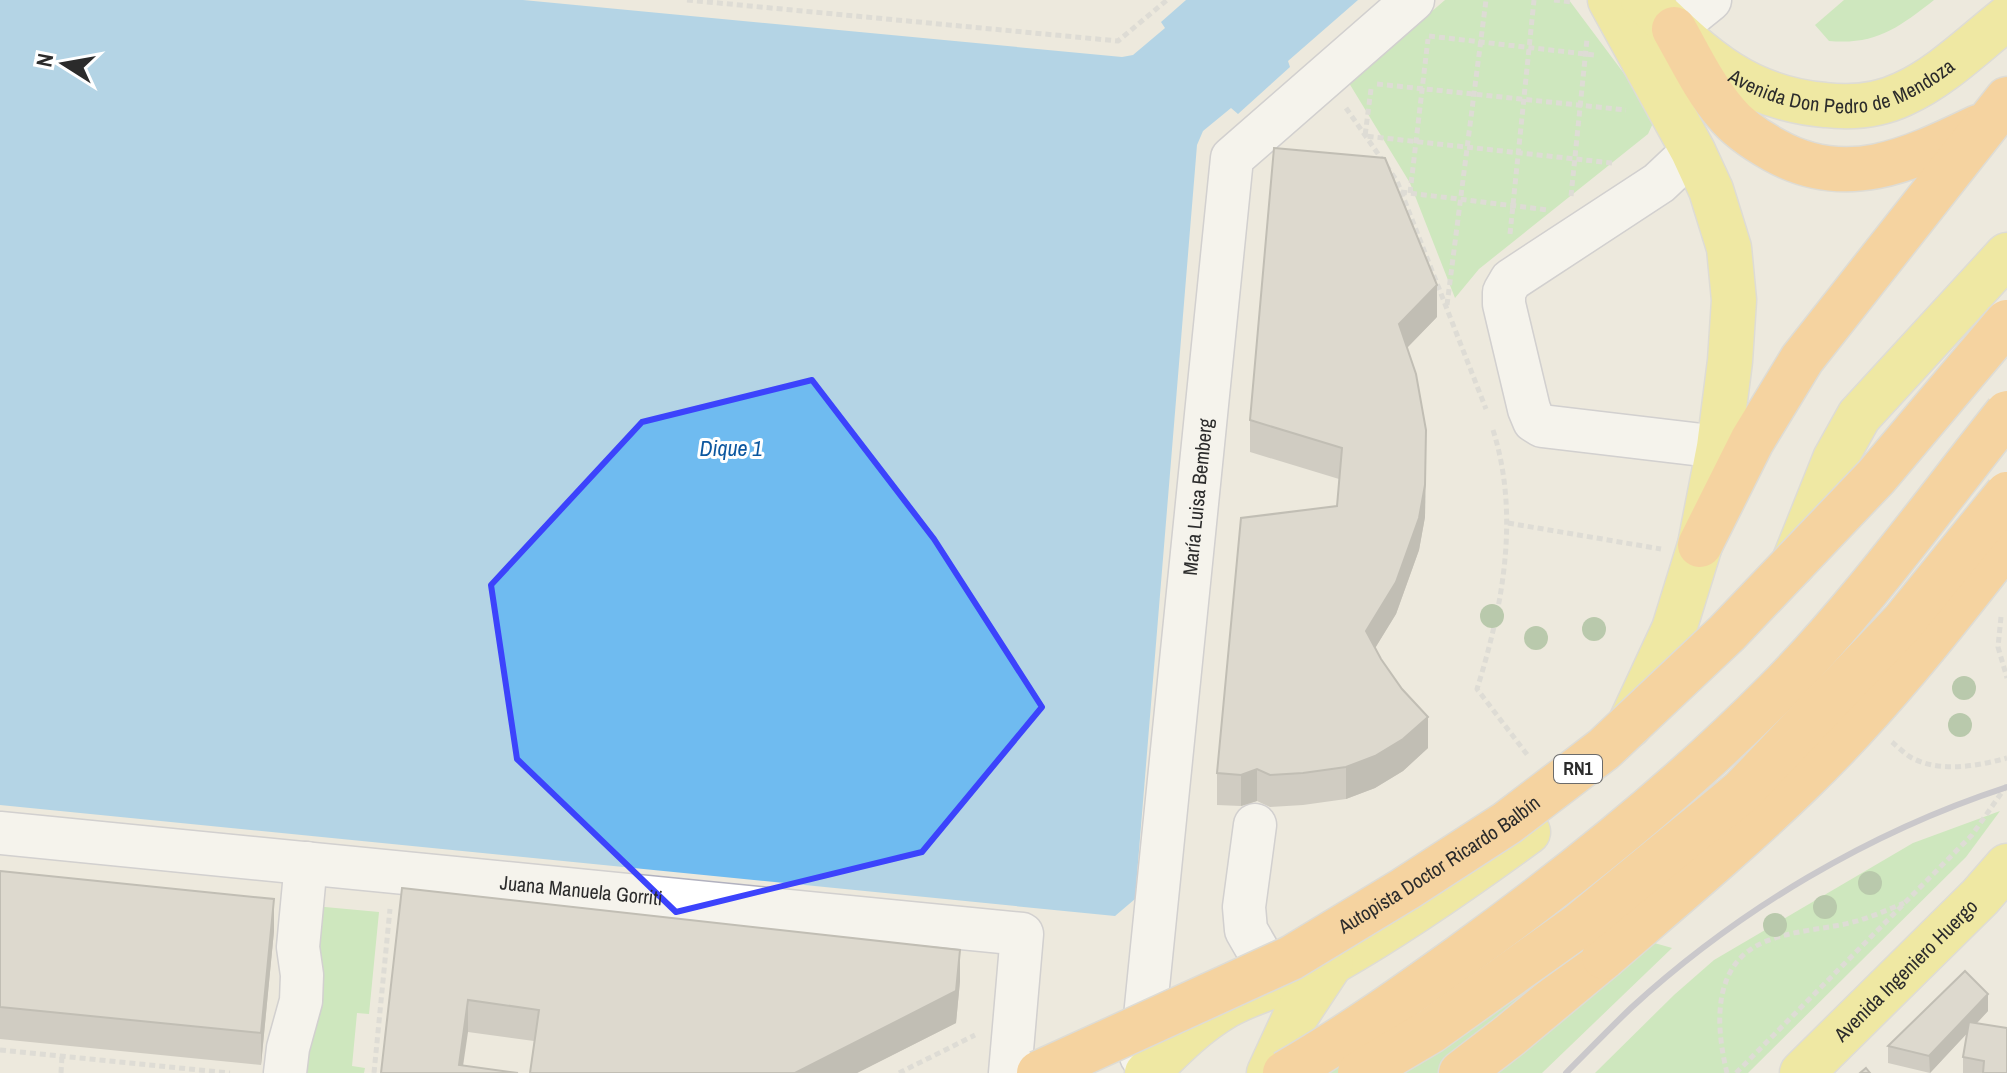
<svg xmlns="http://www.w3.org/2000/svg" width="2007" height="1073" viewBox="0 0 2007 1073" font-family="'Archivo Narrow',sans-serif">
	<style>
		.green { fill: #a8e499 }
		.water { fill: #6fbbf0 }
		.lines { fill: none; stroke-linecap: round; stroke-linejoin: round }
		.minor-casing { stroke: #b1b1bf; stroke-width: 45 }
		.major-casing { stroke: #ccc; stroke-width: 47 }
		.highway-casing { stroke: #ccc; stroke-width: 47 }
		.path { stroke: #ccc; stroke-width: 5; stroke-dasharray: 6 4; stroke-linecap: butt }
		.minor { stroke: #fff; stroke-width: 42 }
		.major { stroke: #f2e65d; stroke-width: 44 }
		.highway { stroke: #ffb857; stroke-width: 44 }
		.rail { stroke: #a0a0b6; stroke-width: 6 }
		.highway-bridge-casing { stroke: #ccc; stroke-width: 47; stroke-linecap: butt }
		.highway-bridge { stroke: #ffb857; stroke-width: 44 }
		.tree { fill: #7ba371 }
		.wall { fill: #ada9a3 }
		.shaded-wall { fill: #8d8a84 }
		.building { fill: #c9c5bd; stroke: #8d8a84; stroke-width: 2 }
		.marked { fill: none; stroke: #3c43fc; stroke-width: 6; stroke-linejoin: round }
		.labels { text-anchor: middle; stroke-width: 6; stroke-linejoin: round; paint-order: stroke }
		.shield { fill: #fff; stroke: #6b6b6b; stroke-width: 2 }
		.shield-label { font-size: 18px; font-weight: bold; fill: #2b2b2b }
		.street-label { font-size: 20px; fill: #2b2b2b; stroke: #fff }
		.water-label { font-size: 22px; font-style: italic; fill: #0c579f; stroke: #fff }
	</style>
	<rect width="100%" height="100%" fill="#ede9dd"/>
	<!-- green -->
	<g class="green">
		<path d="M1445,0h124l80,107 5,14 -6,13 -169,135 -24,29 -45,-115 -61,-100z"/>
		<path d="M1844,0h90c-36,28 -58,45 -105,41l-14,-16z"/>
		<path d="M2000,811l-34,46 -218,216h-153l79,-78 40,-35 199,-117z"/>
		<path d="M314,906l65,6 -10,102 -12,-1 -5,53 13,2 -1,5h-65c29,-58 22,-105 15,-167z"/>
		<path d="M1528,914l28,1 116,33 -130,125h-249z"/>
	</g>
	<!-- water -->
	<path class="water" d="M0,0h523l599,57 11,-2 32,-27 -4,-6 25,-22h172l-70,61 2,6 -52,47 -7,-6 -28,23 -6,14 -62,754 -20,17 -1115,-111z"/>
	<g class="lines">
		<!-- minor casing -->
		<g class="minor-casing">
			<g id="minor">
				<path d="M1674,29l36,-29"/>
				<path d="M1693,151l-34,32 -148,97 -7,12v12l25,105 5,12 8,5 177,21"/>
				<path d="M1255,825l-11,82 2,23 31,54"/>
				<path id="s1" d="M0,833l1022,101 -12,139"/>
				<path id="s2" d="M1141,1056l91,-898 181,-158"/>
				<path d="M285,1073l3,-25 13,-47 1,-26 -4,-28 8,-84"/>
			</g>
		</g>
		<!-- major casing -->
		<g class="major-casing">
			<g id="major">
				<path d="M1610,0l83,151 18,39 18,58 5,52 -4,61 -11,86 -19,98 -26,84 -45,97"/>
				<path id="s3" d="M1643,0c57,54 99,98 182,105 26,3 53,1 78,-11 38,-17 71,-50 104,-76"/>
				<path d="M1793,564l42,-105 24,-43 148,-161"/>
				<path d="M1147,1073c25,-25 48,-49 79,-67 34,-19 74,-26 108,-45 67,-38 131,-83 194,-129"/>
				<path d="M1269,1073l25,-54 37,-56"/>
				<path id="s4" d="M1802,1073l178,-176 27,-31"/>
			</g>
		</g>
		<!-- highway casing -->
		<g class="highway-casing">
			<g id="highway">
				<path d="M1674,29c16,28 31,60 52,84 13,16 30,27 48,37 73,41 137,9 204,-23"/>
				<path d="M1700,545l52,-104 50,-82 205,-260"/>
				<path d="M1461,1073l48,-37 95,-79"/>
			</g>
		</g>
		<!-- path -->
		<g class="path">
			<path d="M687,0l431,41 49,-41"/>
			<path d="M1554,0l19,2"/>
			<path d="M1429,36l165,19"/>
			<path d="M1377,84l249,26"/>
			<path d="M1371,89l-6,47 247,27"/>
			<path d="M1346,108l51,73 89,228"/>
			<path d="M1401,192l147,18"/>
			<path d="M1410,193l18,-154"/>
			<path d="M1571,196l16,-157"/>
			<path d="M1510,234l24,-234"/>
			<path d="M1447,305l39,-305"/>
			<path d="M1493,430c27,85 10,176 -16,259l52,68"/>
			<path d="M1508,523l153,26"/>
			<path d="M2001,617l-3,30 9,31"/>
			<path d="M1892,742c6,5 13,12 20,16 29,15 66,8 95,0"/>
			<path d="M0,1050l230,23"/>
			<path d="M61,1073l1,-17"/>
			<path d="M374,1073l16,-164"/>
			<path d="M899,1073l76,-38"/>
			<path d="M1727,1073c-11,-45 -16,-107 35,-130 24,-11 52,-13 78,-18 22,-4 43,-13 64,-22"/>
			<path d="M1736,1073l236,-238 35,-50"/>
		</g>
		<!-- minor -->
		<use href="#minor" class="minor"/>
		<!-- major -->
		<use href="#major" class="major"/>
		<!-- highway -->
		<use href="#highway" class="highway"/>
		<!-- rail -->
		<path class="rail" d="M1566,1073c22,-22 43,-44 65,-65 107,-98 238,-176 376,-221"/>
		<!-- highway-bridge casing -->
		<g class="highway-bridge-casing">
			<g id="highway-bridge">
				<path d="M1604,957c66,-57 133,-113 196,-174 76,-73 142,-156 207,-240"/>
				<path id="s5" d="M1039,1073l252,-115 114,-69 102,-66 97,-74 123,-116 149,-156 131,-155"/>
				<path d="M1285,1073c61,-35 119,-76 176,-117 111,-80 218,-166 315,-264 85,-86 156,-185 231,-279"/>
				<path d="M1360,1073l71,-42 147,-105 164,-135 161,-169 104,-128"/>
			</g>
		</g>
		<!-- highway-bridge -->
		<use href="#highway-bridge" class="highway-bridge"/>
	</g>
	<!-- trees -->
	<g class="tree">
		<circle cx="1492" cy="616" r="12"/>
		<circle cx="1594" cy="629" r="12"/>
		<circle cx="1536" cy="638" r="12"/>
		<circle cx="1964" cy="688" r="12"/>
		<circle cx="1960" cy="725" r="12"/>
		<circle cx="1870" cy="883" r="12"/>
		<circle cx="1825" cy="907" r="12"/>
		<circle cx="1775" cy="925" r="12"/>
	</g>
	<!-- wall -->
	<g class="wall">
		<path d="M1437,317l-30,31 19,114 -1,55 -6,33 -23,64 -21,34 53,100 -25,23 -28,17 -29,11 -43,6 -33,2 -13,-6 -16,5 -24,-1v-32l120,-267 2,-27 -89,-27v-32z"/>
		<path d="M0,871l274,60 -13,134 -261,-26z"/>
		<path d="M402,888l558,93 -4,42 -99,50h-327l4,-32 -66,-9 -87,41z"/>
		<path d="M1988,1011l-11,12 30,50h-44v-16l4,-24 -37,40 -42,-10v-17z"/>
	</g>
	<!-- shaded-wall -->
	<g class="shaded-wall">
		<path d="M1437,285v32l-38,39v-32z"/>
		<path d="M1426,430l-1,87 -6,33 -23,64 -30,49v-32z"/>
		<path d="M1428,717v31l-25,23 -28,17 -29,11v-32z"/>
		<path d="M1257,769v32l-16,5v-31z"/>
		<path d="M274,899v32l-13,134v-32z"/>
		<path d="M960,950v31l-4,42 -99,50h-62z"/>
		<path d="M1988,994v17l-58,62 -1,-17z"/>
		<path d="M468,1000v32l-6,41 -3,-8z"/>
	</g>
	<!-- building -->
	<g class="building">
		<path d="M1274,148l111,10 52,127 -38,39 17,50 10,56 -1,55 -6,33 -23,64 -30,49 15,28 21,30 26,28 -25,22 -28,17 -29,11 -43,6 -33,2 -13,-6 -16,6 -24,-2 24,-255 96,-12 5,-58 -92,-28z"/>
		<path d="M0,871l274,28 -13,134 -261,-26z"/>
		<path d="M402,888l558,62 -4,41 -161,82h-265l9,-63 -71,-10 -9,65 59,8h-137z"/>
		<path d="M1965,971l23,23 -59,62 -41,-10z"/>
		<path d="M1969,1022l38,6v45h-24l1,-12 -21,-4z"/>
		<path d="M1866,1068l4,5h-10z"/>
	</g>
	<!-- marked area -->
	<path d="M0 0H2007V1073H0ZM812,380l122,159 108,168 -120,145 -246,60 -159,-153 -26,-174 151,-163z" fill="#ede9dd" fill-opacity=".55" fill-rule="evenodd"/>
	<path class="marked" d="M812,380l122,159 108,168 -120,145 -246,60 -159,-153 -26,-174 151,-163z"/>
	<g class="labels">
		<!-- shield labels -->
		<rect class="shield" x="1554" y="755" width="48" height="28" rx="6"/>
		<g class="shield-label">
			<text x="1578" y="775">RN1</text>
		</g>
		<!-- street labels -->
		<g class="street-label">
			<text dy="7" stroke="none"><textPath href="#s3" startOffset="234">Avenida Don Pedro de Mendoza</textPath></text>
			<text dy="7" stroke="none"><textPath href="#s2" startOffset="562">María Luisa Bemberg</textPath></text>
			<text dy="7" stroke="none"><textPath href="#s5" startOffset="452">Autopista Doctor Ricardo Balbín</textPath></text>
			<text dy="7" stroke="none"><textPath href="#s1" startOffset="584">Juana Manuela Gorriti</textPath></text>
			<text dy="7" stroke="none"><textPath href="#s4" startOffset="146">Avenida Ingeniero Huergo</textPath></text>
		</g>
		<!-- water labels -->
		<g class="water-label">
			<text x="731" y="456">Dique 1</text>
		</g>
	</g>
	<!-- north arrow -->
	<g transform="translate(64 64) rotate(281)" stroke="#ffffff" stroke-width="6" paint-order="stroke">
	<path d="M0-6L14 30L0 20L-14 30Z" fill="#2b2b2b"/>
	<text y="-12" font-size="22" font-weight="bold" text-anchor="middle" fill="#2b2b2b">N</text>
	</g>
</svg>
